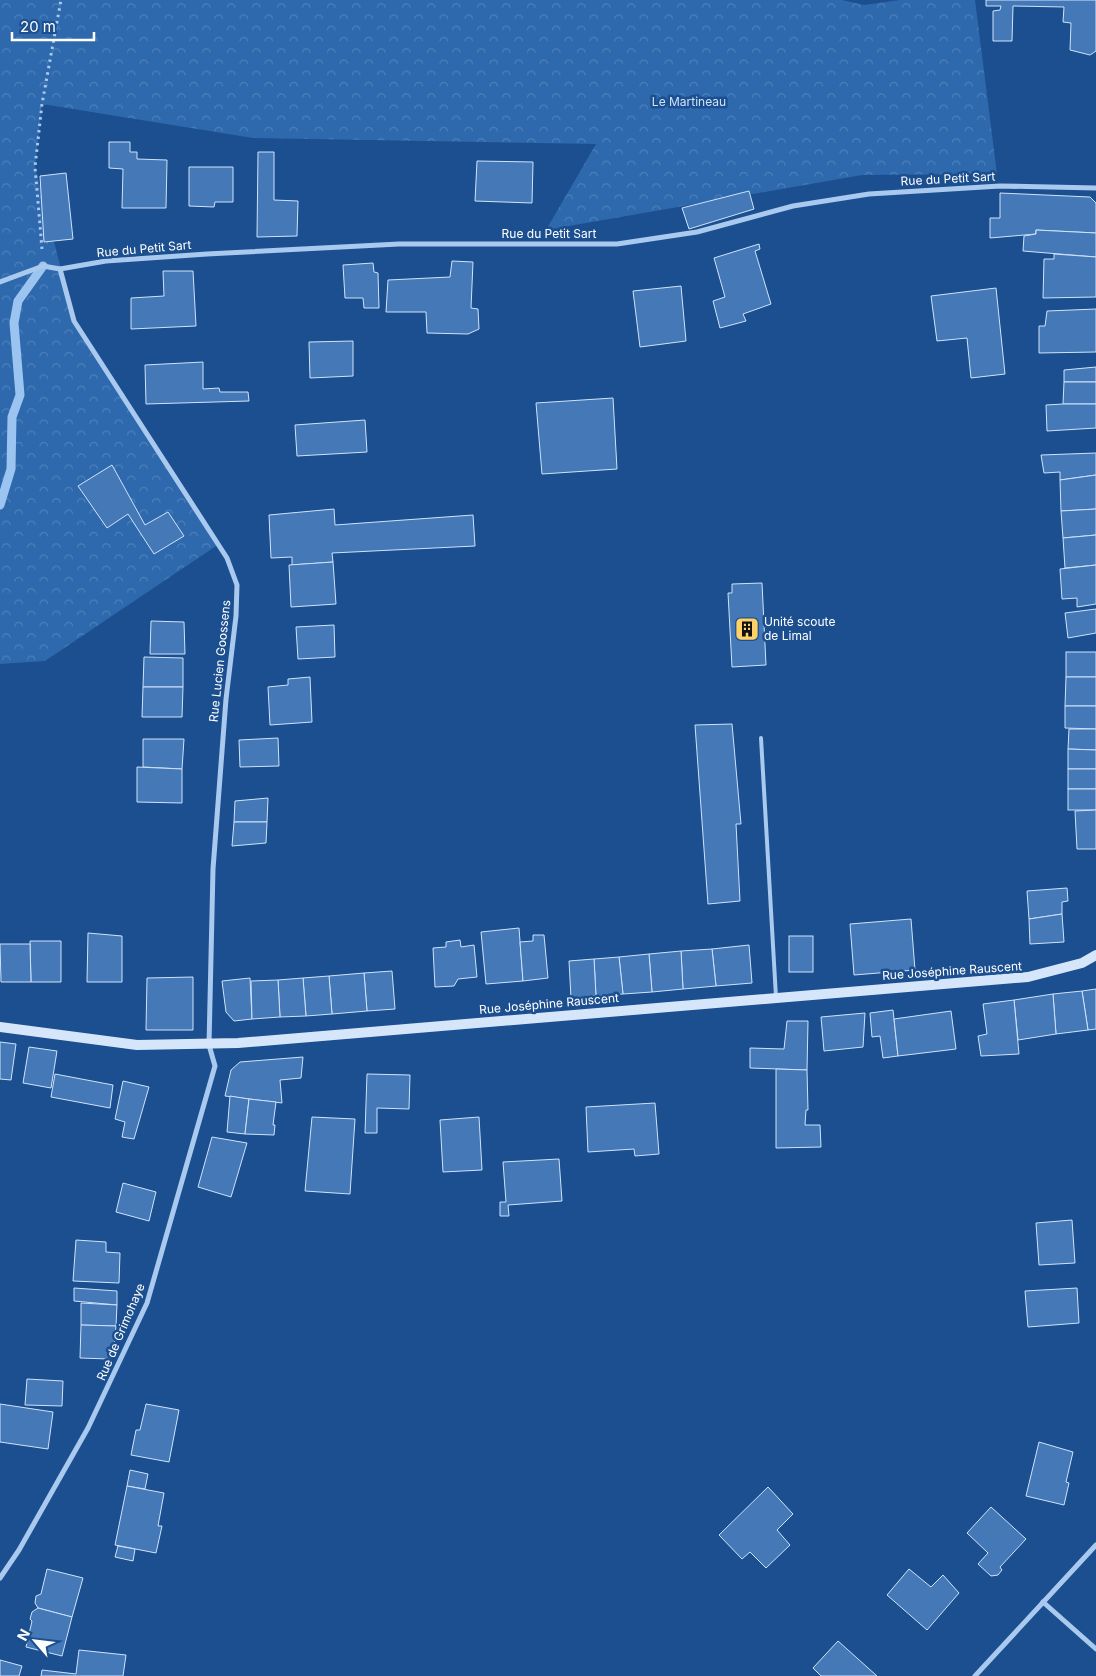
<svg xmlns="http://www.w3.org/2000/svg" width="1096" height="1676" viewBox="0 0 1096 1676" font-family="Inter,sans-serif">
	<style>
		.forest { fill: url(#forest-crowns) }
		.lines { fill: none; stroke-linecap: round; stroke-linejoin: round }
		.stream { stroke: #9cc4f0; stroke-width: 9 }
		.building { fill: #4478b7; stroke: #cfe3fa }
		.path { stroke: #a9c9ee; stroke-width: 3; stroke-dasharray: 2.5 4; stroke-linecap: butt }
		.lane { stroke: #a9c9ee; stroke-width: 4 }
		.street { stroke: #a9c9ee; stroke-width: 5 }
		.secondary { stroke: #d6e6fa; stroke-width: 10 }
		.labels { text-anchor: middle; stroke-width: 5; stroke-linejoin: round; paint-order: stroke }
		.park-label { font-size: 12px; fill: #cfe3fa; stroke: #1b4f8f }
		.street-label { font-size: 12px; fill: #fff; stroke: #1b4f8f }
		.poi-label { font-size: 12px; fill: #fff; stroke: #1b4f8f; text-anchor: start }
	</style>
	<defs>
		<pattern id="forest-crowns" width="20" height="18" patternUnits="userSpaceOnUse" patternTransform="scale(1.25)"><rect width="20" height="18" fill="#2e69ad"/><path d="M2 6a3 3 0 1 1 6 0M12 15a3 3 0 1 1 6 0" fill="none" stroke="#4d80b9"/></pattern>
	</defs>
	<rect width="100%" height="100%" fill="#1b4f8f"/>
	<!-- forest -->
	<path class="forest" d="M0,0h842l22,5 36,-5h75l22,174 -135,1 -316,55 50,-86 -343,-6 -211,-34 -7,63 39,153 145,224 -174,117 -45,3z"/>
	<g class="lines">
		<!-- stream -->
		<path class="stream" d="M0,505l11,-36 1,-52 8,-22 -6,-72 4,-22 25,-35"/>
	</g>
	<!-- building -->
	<g class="building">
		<path d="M986,0h110v51l-6,4 -20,-5 1,-27 -8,-1 1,-15 -51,-1 -1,35h-19v-30l7,-1 1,-4h-15z"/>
		<path d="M109,142h21v10h7v7l30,1 -1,48h-44l1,-39 -14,-1z"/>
		<path d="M258,152h16v48l24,1 -1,35 -40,1z"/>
		<path d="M477,161l56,1 -1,41 -57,-2z"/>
		<path d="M189,167h44v35h-18l-1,5 -25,-1z"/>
		<path d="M66,173l7,66 -29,3 -4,-66z"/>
		<path d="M749,191l5,18 -65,20 -7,-21z"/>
		<path d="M1000,193l90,4 6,6v30l-60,-3v4l-46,4v-20h10z"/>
		<path d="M1036,230l60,3v24l-73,-6 1,-15 12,-2z"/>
		<path d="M759,244l1,5 -5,2 16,53 -28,10 3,7 -26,7 -7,-27 12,-4 -11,-39z"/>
		<path d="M1054,254l42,3v40l-53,1 1,-39h10z"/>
		<path d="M452,261l21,1 -2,46 7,1 1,20 -11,5 -41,-1 -1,-21h-40l2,-32 62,-3z"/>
		<path d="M373,263l1,9 4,1 1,35h-15l-1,-10h-18l-2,-33z"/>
		<path d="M163,271h30l3,55 -65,3v-31l33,-2z"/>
		<path d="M681,286l5,55 -46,6 -7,-56z"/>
		<path d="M996,288l9,86 -34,4 -4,-40 -30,3 -6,-45z"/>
		<path d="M1096,309v43l-57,1v-27h6l2,-15z"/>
		<path d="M353,341v35l-43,2 -1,-36z"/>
		<path d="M203,362v27l16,-1 1,4h28l1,9 -103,3 -1,-39z"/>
		<path d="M1096,367v15h-32v-12z"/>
		<path d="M1064,382h32v22h-33z"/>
		<path d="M613,398l4,71 -75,5 -6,-71z"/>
		<path d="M1063,404h33v24l-49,3 -1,-26z"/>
		<path d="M365,420l2,32 -70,4 -2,-31z"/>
		<path d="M1096,453v22l-36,5v-8l-16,1 -3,-18z"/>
		<path d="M112,465l33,60 23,-13 16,24 -30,18 -26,-40 -21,14 -29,-42z"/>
		<path d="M1096,475v34l-35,2 -1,-31z"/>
		<path d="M334,509l1,16 138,-10 2,31 -143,7 1,9 -41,3v-8l-21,1 -2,-43z"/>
		<path d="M1096,509v26l-33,3 -2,-27z"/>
		<path d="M1096,535v30l-31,3 -2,-30z"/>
		<path d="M333,562l3,42 -45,3 -2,-42z"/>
		<path d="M1096,565v39l-19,3v-9l-15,1 -2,-30z"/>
		<path d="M762,583l4,82 -34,2 -4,-74h4v-9z"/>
		<path d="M1096,609v24l-28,5 -3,-25z"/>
		<path d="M151,621l33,1 1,32h-35z"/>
		<path d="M334,625l1,32 -37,2 -2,-32z"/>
		<rect x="1066" y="652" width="30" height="25"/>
		<path d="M144,657l39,1v29h-40z"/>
		<path d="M310,677l2,45 -42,3 -2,-38 20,-2v-6z"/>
		<path d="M1066,677h30v29h-31z"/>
		<path d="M143,687h40l-1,30h-40z"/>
		<path d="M1065,706h31v23l-31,-1z"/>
		<path d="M732,724l9,100h-5l4,77 -32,3 -13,-179z"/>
		<path d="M1069,729h27v21l-28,-1z"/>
		<path d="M278,738l1,28 -39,1 -1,-27z"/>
		<path d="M143,739h41l-2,30 -39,-2z"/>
		<path d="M1068,749l28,1v19h-28z"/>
		<path d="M137,767l45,2v34l-45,-1z"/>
		<rect x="1068" y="769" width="28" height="20"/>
		<rect x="1068" y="789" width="28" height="21"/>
		<path d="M268,798l-1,24h-33l1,-21z"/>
		<path d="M1096,810v39h-19l-2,-38z"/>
		<path d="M234,822h33l-1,21 -34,3z"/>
		<path d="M1067,888l1,13 -6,1v12l-33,5 -2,-28z"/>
		<path d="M1062,914l2,28 -34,2 -1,-25z"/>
		<path d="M911,919l4,51 -61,5 -4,-51z"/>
		<path d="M519,928l4,53 -37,3 -5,-52z"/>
		<path d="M88,933l34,3v46h-35z"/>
		<path d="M533,935h11l4,43 -25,3 -3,-39 13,-1z"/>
		<rect x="789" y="936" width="24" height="36"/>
		<path d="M460,940l1,7 13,-2 3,32 -19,2 -4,7 -19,1 -2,-39 13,-1v-5z"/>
		<path d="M30,941h31v41h-30z"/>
		<path d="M0,944h30l1,38h-30z"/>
		<path d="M749,945l3,38 -36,3 -4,-37z"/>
		<path d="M712,949l4,37 -33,3 -2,-38z"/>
		<path d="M681,951l2,38 -31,3 -3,-38z"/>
		<path d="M649,954l3,38 -29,2 -4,-37z"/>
		<path d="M619,957l4,37 -27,2 -2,-37z"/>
		<path d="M594,959l2,37 -25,2 -2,-37z"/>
		<path d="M392,971l3,38 -28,2 -3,-38z"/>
		<path d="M364,973l3,38 -35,3 -3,-38z"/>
		<path d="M329,976l3,38 -26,2 -3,-38z"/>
		<path d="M193,977v53h-47l1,-52z"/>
		<path d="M250,978l2,41 -18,2 -8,-9 -4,-31z"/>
		<path d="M303,978l3,38 -26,1 -2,-37z"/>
		<path d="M278,980l2,37 -28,2 -1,-38z"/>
		<path d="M1096,989v40l-8,1 -6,-39z"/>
		<path d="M1082,991l6,39 -32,4 -3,-40z"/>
		<path d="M1053,994l3,40 -38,6 -4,-40z"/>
		<path d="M1014,1000l5,54 -38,2 -3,-20 9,-2 -4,-30z"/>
		<path d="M893,1010l5,46 -15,2 -3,-22 -8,1 -2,-24z"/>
		<path d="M951,1011l5,38 -58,7 -4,-37z"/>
		<path d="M865,1013l-2,34 -39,4 -3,-34z"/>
		<path d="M787,1021h21l-1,49 -57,-2v-20l34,1z"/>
		<path d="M0,1042l16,2 -5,36 -11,-1z"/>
		<path d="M29,1047l28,4 -6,37 -28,-5z"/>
		<path d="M303,1057l-2,21 -21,2 2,23 -57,-7 6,-26 9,-8z"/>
		<path d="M776,1069l31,1 1,40h-2l-1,15h15l1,22 -45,1z"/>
		<path d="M55,1074l58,11 -3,23 -59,-11z"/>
		<path d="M367,1074l43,1 -1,34 -32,-1v25h-12z"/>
		<path d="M123,1081l26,6 -15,52 -12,-2 3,-15 -10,-3z"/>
		<path d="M230,1096l19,3 -4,35 -18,-2z"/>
		<path d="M249,1099l27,3 -3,23h2l-1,10 -29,-1z"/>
		<path d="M655,1103l4,51 -24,2 -1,-7 -46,3 -2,-45z"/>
		<path d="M312,1117l43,2 -5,75 -45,-3z"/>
		<path d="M479,1117l3,53 -39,2 -3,-52z"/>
		<path d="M212,1137l35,6 -16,54 -33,-10z"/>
		<path d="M559,1159l3,42 -54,4 1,11h-9v-14h6l-3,-40z"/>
		<path d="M123,1183l33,9 -7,29 -33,-9z"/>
		<path d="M1072,1220l3,43 -36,2 -3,-42z"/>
		<path d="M76,1240l30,2v10l14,1 -1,30 -46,-2z"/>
		<path d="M74,1288l43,3v14l-43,-4z"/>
		<path d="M1077,1288l2,35 -51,4 -3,-36z"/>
		<path d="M81,1303l36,2 -1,21 -35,-1z"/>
		<path d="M81,1325l35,1 -2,21 -5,12 -29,-1z"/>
		<path d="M27,1379l36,2 -1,25 -37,-1z"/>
		<path d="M0,1404l53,8 -5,37 -48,-7z"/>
		<path d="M146,1404l33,6 -10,52 -38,-7 5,-25h4z"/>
		<path d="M1039,1442l34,10 -7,30 3,1 -5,22 -38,-9z"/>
		<path d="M130,1470l18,4 -3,15 -18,-3z"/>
		<path d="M127,1486l37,7 -6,33h4l-6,27 -41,-8z"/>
		<path d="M768,1487l25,27 -16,16 13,15 -24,23 -16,-16 -8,7 -23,-24z"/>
		<path d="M991,1507l35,32 -26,28 2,3 -4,5 -7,1 -13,-12 10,-11 -21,-20z"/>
		<path d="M118,1546l17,3 -2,12 -18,-4z"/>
		<path d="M47,1569l36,9 -11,39 -34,-9 -3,-5 1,-7 5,-2z"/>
		<path d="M909,1569l22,18 12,-12 16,18 -32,37 -40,-35z"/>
		<path d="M38,1608l34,9 -10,39 -36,-9 6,-26 -2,-2 2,-7z"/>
		<path d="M838,1641l39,35h-56l-8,-8z"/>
		<path d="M79,1650l47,5 -3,21h-82l1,-6 34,4z"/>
		<path d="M0,1660l22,6 -3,10h-19z"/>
	</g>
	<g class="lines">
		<!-- path -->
		<path class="path" d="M42,249l-7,-82 7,-63 19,-104"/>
		<!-- lane -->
		<path class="lane" d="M761,738l15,259"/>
		<!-- street -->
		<g class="street">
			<path d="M0,282l43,-16 17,3 46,-8 101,-7 192,-10h218l80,-12 96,-26 76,-12 131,-8 96,2"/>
			<path d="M0,1578l19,-28 69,-122 59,-125 68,-237 -6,-21 4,-176 13,-170 10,-83 1,-31 -10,-27 -153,-237 -14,-52"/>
			<path d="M1043,1602l53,47"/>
			<path d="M975,1676l121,-131"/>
		</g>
		<!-- secondary -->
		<path class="secondary" d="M0,1027l137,18 101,-2 790,-66 54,-14 14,-8"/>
	</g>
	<!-- icons -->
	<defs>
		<g id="building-square" transform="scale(1.25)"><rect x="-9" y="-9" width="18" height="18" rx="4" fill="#ffd166" stroke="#1b4f8f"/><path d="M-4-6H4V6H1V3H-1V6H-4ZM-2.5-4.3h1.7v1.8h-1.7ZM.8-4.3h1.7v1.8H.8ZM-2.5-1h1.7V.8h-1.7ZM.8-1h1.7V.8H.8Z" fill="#111"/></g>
	</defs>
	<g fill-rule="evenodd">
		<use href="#building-square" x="747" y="629"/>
	</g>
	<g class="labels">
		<!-- park labels -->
		<g class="park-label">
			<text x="689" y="106">Le Martineau</text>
		</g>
		<!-- street labels -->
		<g class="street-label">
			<text transform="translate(948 179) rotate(-3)" y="4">Rue du Petit Sart</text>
			<text x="549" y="238">Rue du Petit Sart</text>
			<text transform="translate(144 249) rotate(-5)" y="4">Rue du Petit Sart</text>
			<text transform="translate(220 661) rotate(-84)" y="4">Rue Lucien Goossens</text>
			<text transform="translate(952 971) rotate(-4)" y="4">Rue Joséphine Rauscent</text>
			<text transform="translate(549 1004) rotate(-5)" y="4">Rue Joséphine Rauscent</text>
			<text transform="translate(121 1332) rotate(-67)" y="4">Rue de Grimohaye</text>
		</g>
		<!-- poi labels -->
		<g class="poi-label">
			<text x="764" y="626">Unité scoute<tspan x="764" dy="14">de Limal</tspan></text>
		</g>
	</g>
	<!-- north arrow -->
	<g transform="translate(35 1641) rotate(298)" stroke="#1b4f8f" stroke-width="4" paint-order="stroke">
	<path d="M0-4L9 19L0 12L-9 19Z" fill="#ffffff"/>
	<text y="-8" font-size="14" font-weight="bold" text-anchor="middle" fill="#ffffff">N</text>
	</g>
	<!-- scale -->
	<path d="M12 32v8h82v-8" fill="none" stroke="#ffffff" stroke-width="2.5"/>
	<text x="20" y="32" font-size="15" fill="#ffffff" stroke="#1b4f8f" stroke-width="4" paint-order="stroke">20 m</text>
</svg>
